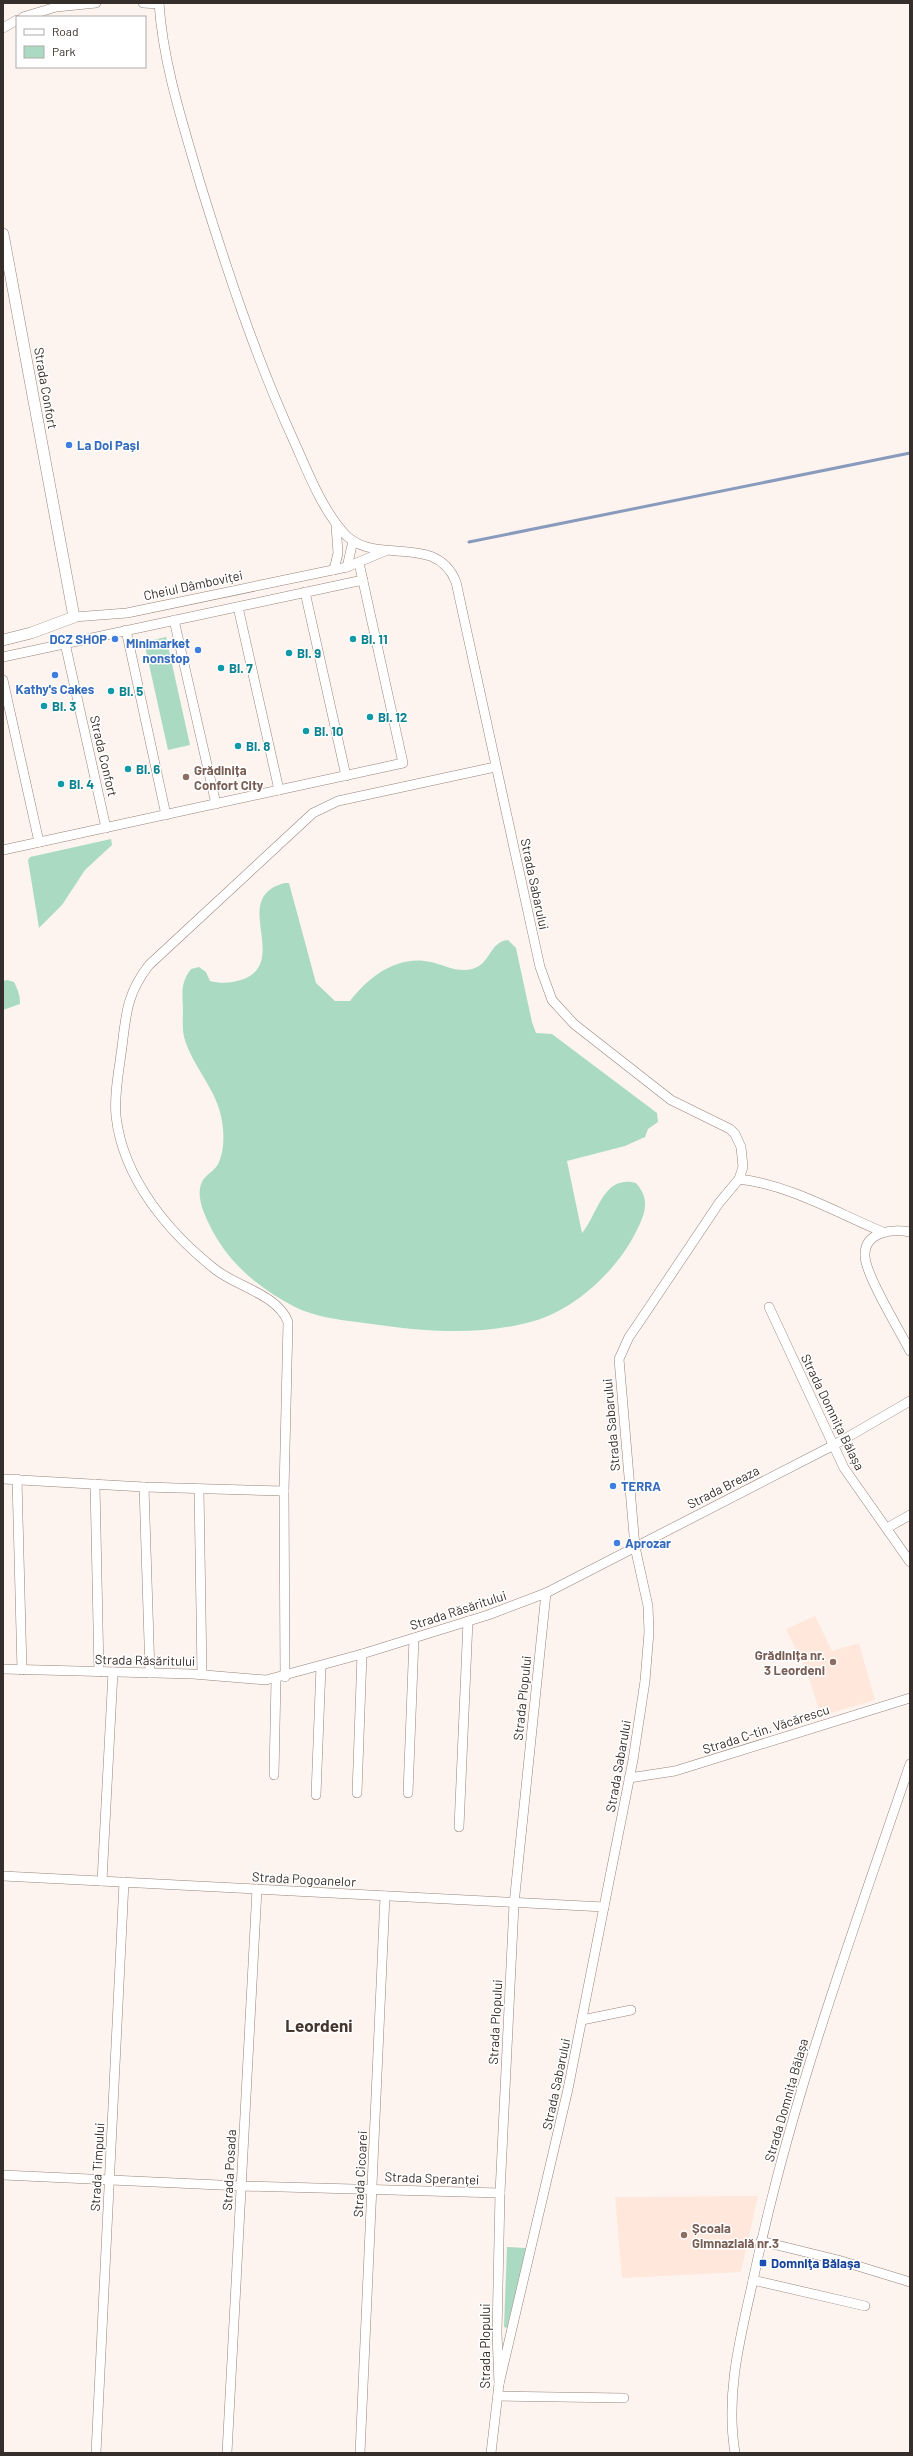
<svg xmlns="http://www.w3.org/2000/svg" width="913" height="2456" viewBox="0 0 913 2456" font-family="Barlow,sans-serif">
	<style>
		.built { fill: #ffe7dc }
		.green { fill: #aadbc2 }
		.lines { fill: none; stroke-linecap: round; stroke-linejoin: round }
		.stream { stroke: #899bbd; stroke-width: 3 }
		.minor-casing { stroke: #97837a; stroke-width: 10 }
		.tertiary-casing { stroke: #97837a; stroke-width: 12 }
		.minor { stroke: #fff; stroke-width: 9 }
		.tertiary { stroke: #fff; stroke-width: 11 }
		.shop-dot { fill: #3f7fe0; stroke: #fff; stroke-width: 1.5 }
		.culture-dot { fill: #0f9aa8; stroke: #fff; stroke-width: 1.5 }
		.education-dot { fill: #8d6e63; stroke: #fff; stroke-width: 1.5 }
		.transit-dot { fill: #1a4fb4; stroke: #fff; stroke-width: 1.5 }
		.labels { text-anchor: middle; stroke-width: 3; stroke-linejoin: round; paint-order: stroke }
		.street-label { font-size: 13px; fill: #362e2a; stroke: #fff }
		.shop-label { font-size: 13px; font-weight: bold; fill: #366cbe; stroke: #fff; text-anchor: start }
		.culture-label { font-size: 13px; font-weight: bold; fill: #0d838f; stroke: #fff; text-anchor: start }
		.education-label { font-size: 13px; font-weight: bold; fill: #785e54; stroke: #fff; text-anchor: start }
		.transit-label { font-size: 13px; font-weight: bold; fill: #164399; stroke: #fff; text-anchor: start }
		.district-label { font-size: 17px; font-weight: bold; fill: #46352d; stroke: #fff }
	</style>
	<rect width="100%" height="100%" fill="#fdf4f0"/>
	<!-- built -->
	<g class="built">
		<path d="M815,1616l17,35 27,-8 16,57 -54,16 -14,-44 -21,-43z"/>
		<path d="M758,2196l-17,76 -119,6 -7,-81z"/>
	</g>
	<!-- green -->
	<g class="green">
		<path d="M166,637l24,108 -22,5 -24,-108z"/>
		<path d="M111,839l1,6 -27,25 -23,35 -23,23 -11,-68 2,-3z"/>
		<path d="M285,883h4l27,100 19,18h15c18,-24 48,-47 81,-39 13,3 27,11 41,7 19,-5 17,-27 36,-29l8,8 16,74 4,11 16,1 105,79 1,9 -10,7 -3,8 -20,9 -58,15 15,72c16,-19 21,-59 54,-50 15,17 9,31 0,49 -19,38 -60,77 -102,89 -55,16 -114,10 -170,2 -23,-3 -49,-6 -69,-16 -37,-19 -68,-45 -86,-83 -6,-12 -14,-31 -6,-44 5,-7 13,-10 16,-18 6,-14 5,-32 2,-46 -6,-29 -29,-50 -37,-79 -2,-10 -1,-19 -1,-29 -1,-16 -2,-26 8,-39l8,-2 7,5 4,9c11,3 23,2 34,-2 46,-19 -15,-82 41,-96z"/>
		<path d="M7,980l7,2c4,8 6,13 6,22l-17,6v-29z"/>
		<path d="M507,2247l19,1 -19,80 -3,-1z"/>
	</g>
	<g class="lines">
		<!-- stream -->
		<path class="stream" d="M469,542l441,-89"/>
		<!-- minor casing -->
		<g class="minor-casing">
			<g id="minor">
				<path d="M143,3l16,1"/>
				<path d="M159,3c4,61 24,121 41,180 27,87 55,173 93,256 14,31 27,66 49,92 30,38 93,-1 114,51l84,385 12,33 22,24 97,76 59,29 5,5 6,13 2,20 -4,12 -20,24 -79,118 -11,16 -10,22 16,188 13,59 1,26 -4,49 -12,79 -65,329 -69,295"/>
				<path d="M23,17l33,-10 40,-4"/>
				<path d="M3,28l14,-8"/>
				<path d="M347,567l6,-26"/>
				<path d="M334,570l4,-17 -2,-28"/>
				<path d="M305,592l41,184"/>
				<path d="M238,607l41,183"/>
				<path d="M74,617l53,-4 220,-46 38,-16"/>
				<path d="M174,620l42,184"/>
				<path d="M126,630l40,185"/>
				<path d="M65,643l41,185"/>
				<path d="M3,657l360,-77"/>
				<path d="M3,680l36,162"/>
				<path d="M3,850l400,-87 -44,-200"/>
				<path d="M739,1179c51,6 98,34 144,53"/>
				<path d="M910,1232c-17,-3 -46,-1 -45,24 0,18 35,75 45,95"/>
				<path d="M769,1307l75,161 66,94"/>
				<path d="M3,1479l141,8 140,4"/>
				<path d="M17,1479l5,191"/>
				<path d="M95,1484l4,188"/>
				<path d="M144,1487l6,186"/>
				<path d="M199,1489l3,185"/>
				<path d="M887,1528l23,-13"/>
				<path d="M3,1669l190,5 73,6 96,-26 126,-39 58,-22 288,-148 76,-44"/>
				<path d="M285,1677l-1,-186 4,-169c-10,-27 -50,-35 -72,-52 -47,-37 -93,-91 -100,-154 -2,-22 3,-46 6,-69 4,-33 5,-54 27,-82l164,-152 25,-12 157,-34"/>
				<path d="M274,1775l2,-96"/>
				<path d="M629,1778l46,-7 235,-73"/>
				<path d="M357,1793l5,-139"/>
				<path d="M408,1793l6,-155"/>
				<path d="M316,1795l5,-129"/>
				<path d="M459,1827l9,-206"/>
				<path d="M3,1876l601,31"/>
				<path d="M102,1881l11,-209"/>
				<path d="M582,2020l49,-10"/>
				<path d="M3,2175l238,11 259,7"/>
				<path d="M761,2241l77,19 72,22"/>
				<path d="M753,2280l112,26"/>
				<path d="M498,2396l126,2"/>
				<path d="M96,2453l28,-571"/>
				<path d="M227,2453l30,-564"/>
				<path d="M360,2453l25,-557"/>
				<path d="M491,2453l8,-69 -2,-51 3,-140 14,-289 32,-311"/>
				<path d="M735,2453c-10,-61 6,-118 19,-177 36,-175 99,-344 156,-512"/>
			</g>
		</g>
		<!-- tertiary casing -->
		<g class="tertiary-casing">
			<path id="tertiary" d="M3,234l71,383 -43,16 -28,7"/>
		</g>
		<!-- minor -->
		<use href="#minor" class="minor"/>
		<!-- tertiary -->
		<use href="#tertiary" class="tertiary"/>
	</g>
	<!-- markers -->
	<g class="shop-dot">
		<circle cx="69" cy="445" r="4"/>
		<circle cx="115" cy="639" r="4"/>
		<circle cx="198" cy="650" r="4"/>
		<circle cx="55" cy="675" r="4"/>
		<circle cx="613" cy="1486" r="4"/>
		<circle cx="617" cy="1543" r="4"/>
	</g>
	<g class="culture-dot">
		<circle cx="353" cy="639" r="4"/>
		<circle cx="289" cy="653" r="4"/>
		<circle cx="221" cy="668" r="4"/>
		<circle cx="111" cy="691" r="4"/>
		<circle cx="44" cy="706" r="4"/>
		<circle cx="370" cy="717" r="4"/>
		<circle cx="306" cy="731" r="4"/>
		<circle cx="238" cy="746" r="4"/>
		<circle cx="128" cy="769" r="4"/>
		<circle cx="61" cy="784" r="4"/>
	</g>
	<g class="education-dot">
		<circle cx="186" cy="777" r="4"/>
		<circle cx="833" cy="1662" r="4"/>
		<circle cx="684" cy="2235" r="4"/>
	</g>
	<rect class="transit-dot" x="759" y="2259" width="8" height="8" rx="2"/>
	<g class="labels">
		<!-- street labels -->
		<g class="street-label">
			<text transform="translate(46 388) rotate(80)" y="5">Strada Confort</text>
			<text transform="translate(193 585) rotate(-12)" y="5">Cheiul Dâmboviței</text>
			<text transform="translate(104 756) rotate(77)" y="5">Strada Confort</text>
			<text transform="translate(535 884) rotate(78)" y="5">Strada Sabarului</text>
			<text transform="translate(833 1412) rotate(64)" y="5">Strada Domnița Bălașa</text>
			<text transform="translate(611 1425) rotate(-95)" y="5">Strada Sabarului</text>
			<text transform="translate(723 1487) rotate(-27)" y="5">Strada Breaza</text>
			<text transform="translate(458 1610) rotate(-18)" y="5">Strada Răsăritului</text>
			<text transform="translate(145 1660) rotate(1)" y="5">Strada Răsăritului</text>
			<text transform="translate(522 1698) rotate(-84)" y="5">Strada Plopului</text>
			<text transform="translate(766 1729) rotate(-18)" y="5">Strada C-tin. Văcărescu</text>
			<text transform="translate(618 1766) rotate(-80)" y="5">Strada Sabarului</text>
			<text transform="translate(304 1879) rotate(3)" y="5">Strada Pogoanelor</text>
			<text transform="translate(495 2022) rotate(-87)" y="5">Strada Plopului</text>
			<text transform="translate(556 2084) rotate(-78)" y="5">Strada Sabarului</text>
			<text transform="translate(786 2100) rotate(-74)" y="5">Strada Domnița Bălașa</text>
			<text transform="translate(97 2167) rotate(-87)" y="5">Strada Timpului</text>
			<text transform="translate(229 2170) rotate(-87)" y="5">Strada Posada</text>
			<text transform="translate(360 2174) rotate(-87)" y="5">Strada Cicoarei</text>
			<text transform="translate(432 2178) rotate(2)" y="5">Strada Speranței</text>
			<text transform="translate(485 2346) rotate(-90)" y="5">Strada Plopului</text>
		</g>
		<!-- shop labels -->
		<g class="shop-label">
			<text x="77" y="450">La Doi Pași</text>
			<text x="107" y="644" text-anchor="end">DCZ SHOP</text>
			<text x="190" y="648" text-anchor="end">Minimarket<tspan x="190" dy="15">nonstop</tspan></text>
			<text x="55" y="694" text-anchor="middle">Kathy's Cakes</text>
			<text x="621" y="1491">TERRA</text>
			<text x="625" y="1548">Aprozar</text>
		</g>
		<!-- culture labels -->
		<g class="culture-label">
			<text x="361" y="644">Bl. 11</text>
			<text x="297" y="658">Bl. 9</text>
			<text x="229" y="673">Bl. 7</text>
			<text x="119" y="696">Bl. 5</text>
			<text x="52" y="711">Bl. 3</text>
			<text x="378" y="722">Bl. 12</text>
			<text x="314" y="736">Bl. 10</text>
			<text x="246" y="751">Bl. 8</text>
			<text x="136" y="774">Bl. 6</text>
			<text x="69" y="789">Bl. 4</text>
		</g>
		<!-- education labels -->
		<g class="education-label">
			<text x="194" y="775">Grădinița<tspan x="194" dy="15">Confort City</tspan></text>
			<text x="825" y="1660" text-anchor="end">Grădinița nr.<tspan x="825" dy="15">3 Leordeni</tspan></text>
			<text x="692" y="2233">Școala<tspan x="692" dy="15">Gimnazială nr.3</tspan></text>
		</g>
		<!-- transit labels -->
		<g class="transit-label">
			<text x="771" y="2268">Domniţa Bălaşa</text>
		</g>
		<!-- district labels -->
		<g class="district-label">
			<text x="319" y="2032">Leordeni</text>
		</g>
	</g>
	<!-- border -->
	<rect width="913" height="2456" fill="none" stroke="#362e2a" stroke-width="8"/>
	<!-- legend -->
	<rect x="16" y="16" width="130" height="52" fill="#ffffff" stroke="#afabaa"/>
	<rect x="24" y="29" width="20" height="6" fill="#ffffff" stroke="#afabaa"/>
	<text x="52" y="36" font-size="12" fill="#362e2a">Road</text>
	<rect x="24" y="46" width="20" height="12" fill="#aadbc2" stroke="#afabaa"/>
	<text x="52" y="56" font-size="12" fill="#362e2a">Park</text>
</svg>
